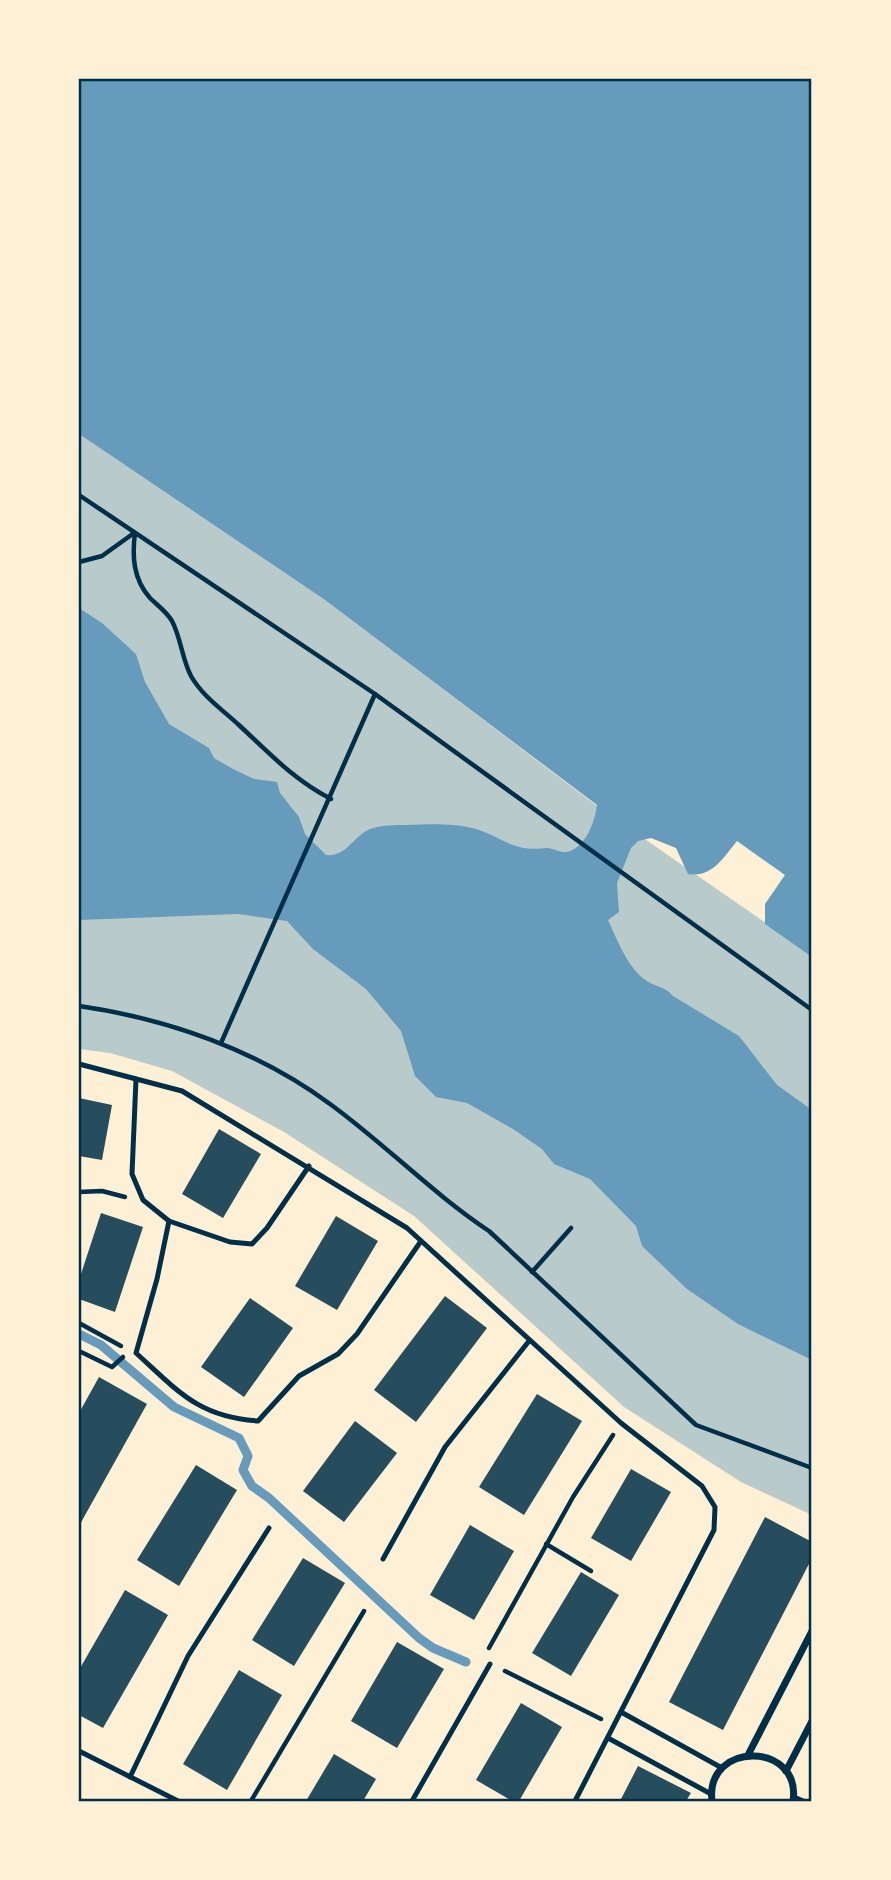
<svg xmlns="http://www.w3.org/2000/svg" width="891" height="1880" viewBox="0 0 891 1880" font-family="Commissioner,sans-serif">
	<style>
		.green { fill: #b9caca }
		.water { fill: #669bbc }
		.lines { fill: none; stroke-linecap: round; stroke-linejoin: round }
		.stream { stroke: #669bbc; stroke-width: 9 }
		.building { fill: #264d5e }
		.path { stroke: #003049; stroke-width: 4.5 }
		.service { stroke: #003049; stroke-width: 5 }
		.minor { stroke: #003049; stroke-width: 7 }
		.neatline { fill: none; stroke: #003049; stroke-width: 2.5 }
	</style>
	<rect width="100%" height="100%" fill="#fdf0d5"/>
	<!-- green -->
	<path class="green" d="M79,434l246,166 272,206 215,149v560l-71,-33 -117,-75 -210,-191 -130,-84 -112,-61 -62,-18 -31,-4z"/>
	<!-- water -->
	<path class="water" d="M79,79h733v878l-47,-33v-20l20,-29 -48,-34c-14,17 -25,37 -49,33l-12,-26 -25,-10 -13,3 -7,7 -14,35 2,29 -11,8c9,19 19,46 36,59 10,8 21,7 29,17l66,40 38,49 35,25v250l-74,-36 -51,-35 -45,-43 -6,-20 -46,-47 -36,-15 -12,-15 -29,-20 -46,-26 -31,-6 -21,-21 -14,-45 -35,-42 -53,-40 -26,-28 -49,-7 -159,6v-312l23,15 34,31 9,28 24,42 40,24 5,10 19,11 21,10 23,3 3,11 19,24 6,17 21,21c21,2 27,-19 44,-26 10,-4 26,-4 37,-4 22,-1 48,-2 69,4 30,10 37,23 71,19 6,0 13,5 20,4 19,-4 28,-31 30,-47l-272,-205 -246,-166z"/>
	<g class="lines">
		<!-- stream -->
		<path class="stream" d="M79,1334l22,11 73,62 65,31 9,18 -5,14 9,16 17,12 150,140 14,10 33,14"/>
	</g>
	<!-- building -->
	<g class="building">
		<path d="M79,1098l33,7 -10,55 -23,-4z"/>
		<path d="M219,1129l42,25 -38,64 -41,-24z"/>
		<path d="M101,1213l42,14 -28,85 -36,-13v-19z"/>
		<path d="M336,1216l42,25 -41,69 -42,-24z"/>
		<path d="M445,1296l42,32 -71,94 -42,-32z"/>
		<path d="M250,1298l43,30 -49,69 -43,-30z"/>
		<path d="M99,1377l48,27 -68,122v-113z"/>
		<path d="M537,1394l45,27 -58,94 -45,-28z"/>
		<path d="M355,1421l42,32 -53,69 -41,-31z"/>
		<path d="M196,1465l41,25 -58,96 -42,-26z"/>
		<path d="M631,1469l40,23 -40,69 -40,-23z"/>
		<path d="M765,1517l47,25v16l-89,172 -54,-28z"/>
		<path d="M470,1525l44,26 -40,69 -44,-25z"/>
		<path d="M303,1558l42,25 -51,83 -42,-26z"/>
		<path d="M581,1572l38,23 -48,81 -39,-23z"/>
		<path d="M125,1590l43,25 -65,113 -24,-13v-45z"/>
		<path d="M397,1642l47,27 -47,79 -46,-27z"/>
		<path d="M239,1670l43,25 -55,95 -44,-26z"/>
		<path d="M521,1703l41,24 -43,74h-7l-36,-21z"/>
		<path d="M334,1754l42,25 -13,22h-57z"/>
		<path d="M638,1766l53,27 -5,8h-66z"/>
	</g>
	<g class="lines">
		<!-- path -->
		<g class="path">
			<path d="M79,495l296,199 437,316"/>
			<path d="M135,533c-3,23 -2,46 15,65 8,8 16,13 22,23 9,17 10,38 19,55 12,21 32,34 49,50 29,27 54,54 91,73"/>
			<path d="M79,562l23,-6 32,-23"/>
			<path d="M79,1006c89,13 178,44 251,98 55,40 102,89 159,127l207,194 116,43"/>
			<path d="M221,1043l154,-349"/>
			<path d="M79,1192l23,-1 23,6"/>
			<path d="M532,1272l39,-44"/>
			<path d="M79,1323l42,23"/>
			<path d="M79,1351l33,16 11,-10"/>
			<path d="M546,1544l45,27"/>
			<path d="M489,1648l84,-151 40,-62"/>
			<path d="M505,1671l96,48"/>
			<path d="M251,1801l113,-190"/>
		</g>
		<!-- service -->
		<g class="service">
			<path d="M79,1064l103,27 225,137 214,195 81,63 13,21 -1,23 -139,271"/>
			<path d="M136,1079l-4,95 11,26 26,21 61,21 22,2 15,-16 42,-62"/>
			<path d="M169,1221l-12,58 -21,74c42,38 62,64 122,68l41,-45 39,-22 19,-20 64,-93"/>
			<path d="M383,1559l62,-112 84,-106"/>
			<path d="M621,1712l101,56"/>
			<path d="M608,1738l103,56"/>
			<path d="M79,1751l99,50"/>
			<path d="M130,1777l58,-121 81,-128"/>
			<path d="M794,1797l9,4"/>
			<path d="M412,1801l78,-137"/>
		</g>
		<!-- minor -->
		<g class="minor">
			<path d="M748,1755l64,-124"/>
			<path d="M786,1771l26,-50"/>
			<path d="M712,1801c-7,-61 90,-59 81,0"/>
		</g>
	</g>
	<!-- border -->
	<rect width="891" height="1880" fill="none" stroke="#fdf0d5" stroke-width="161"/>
	<rect x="80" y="80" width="730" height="1720" class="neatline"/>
</svg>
